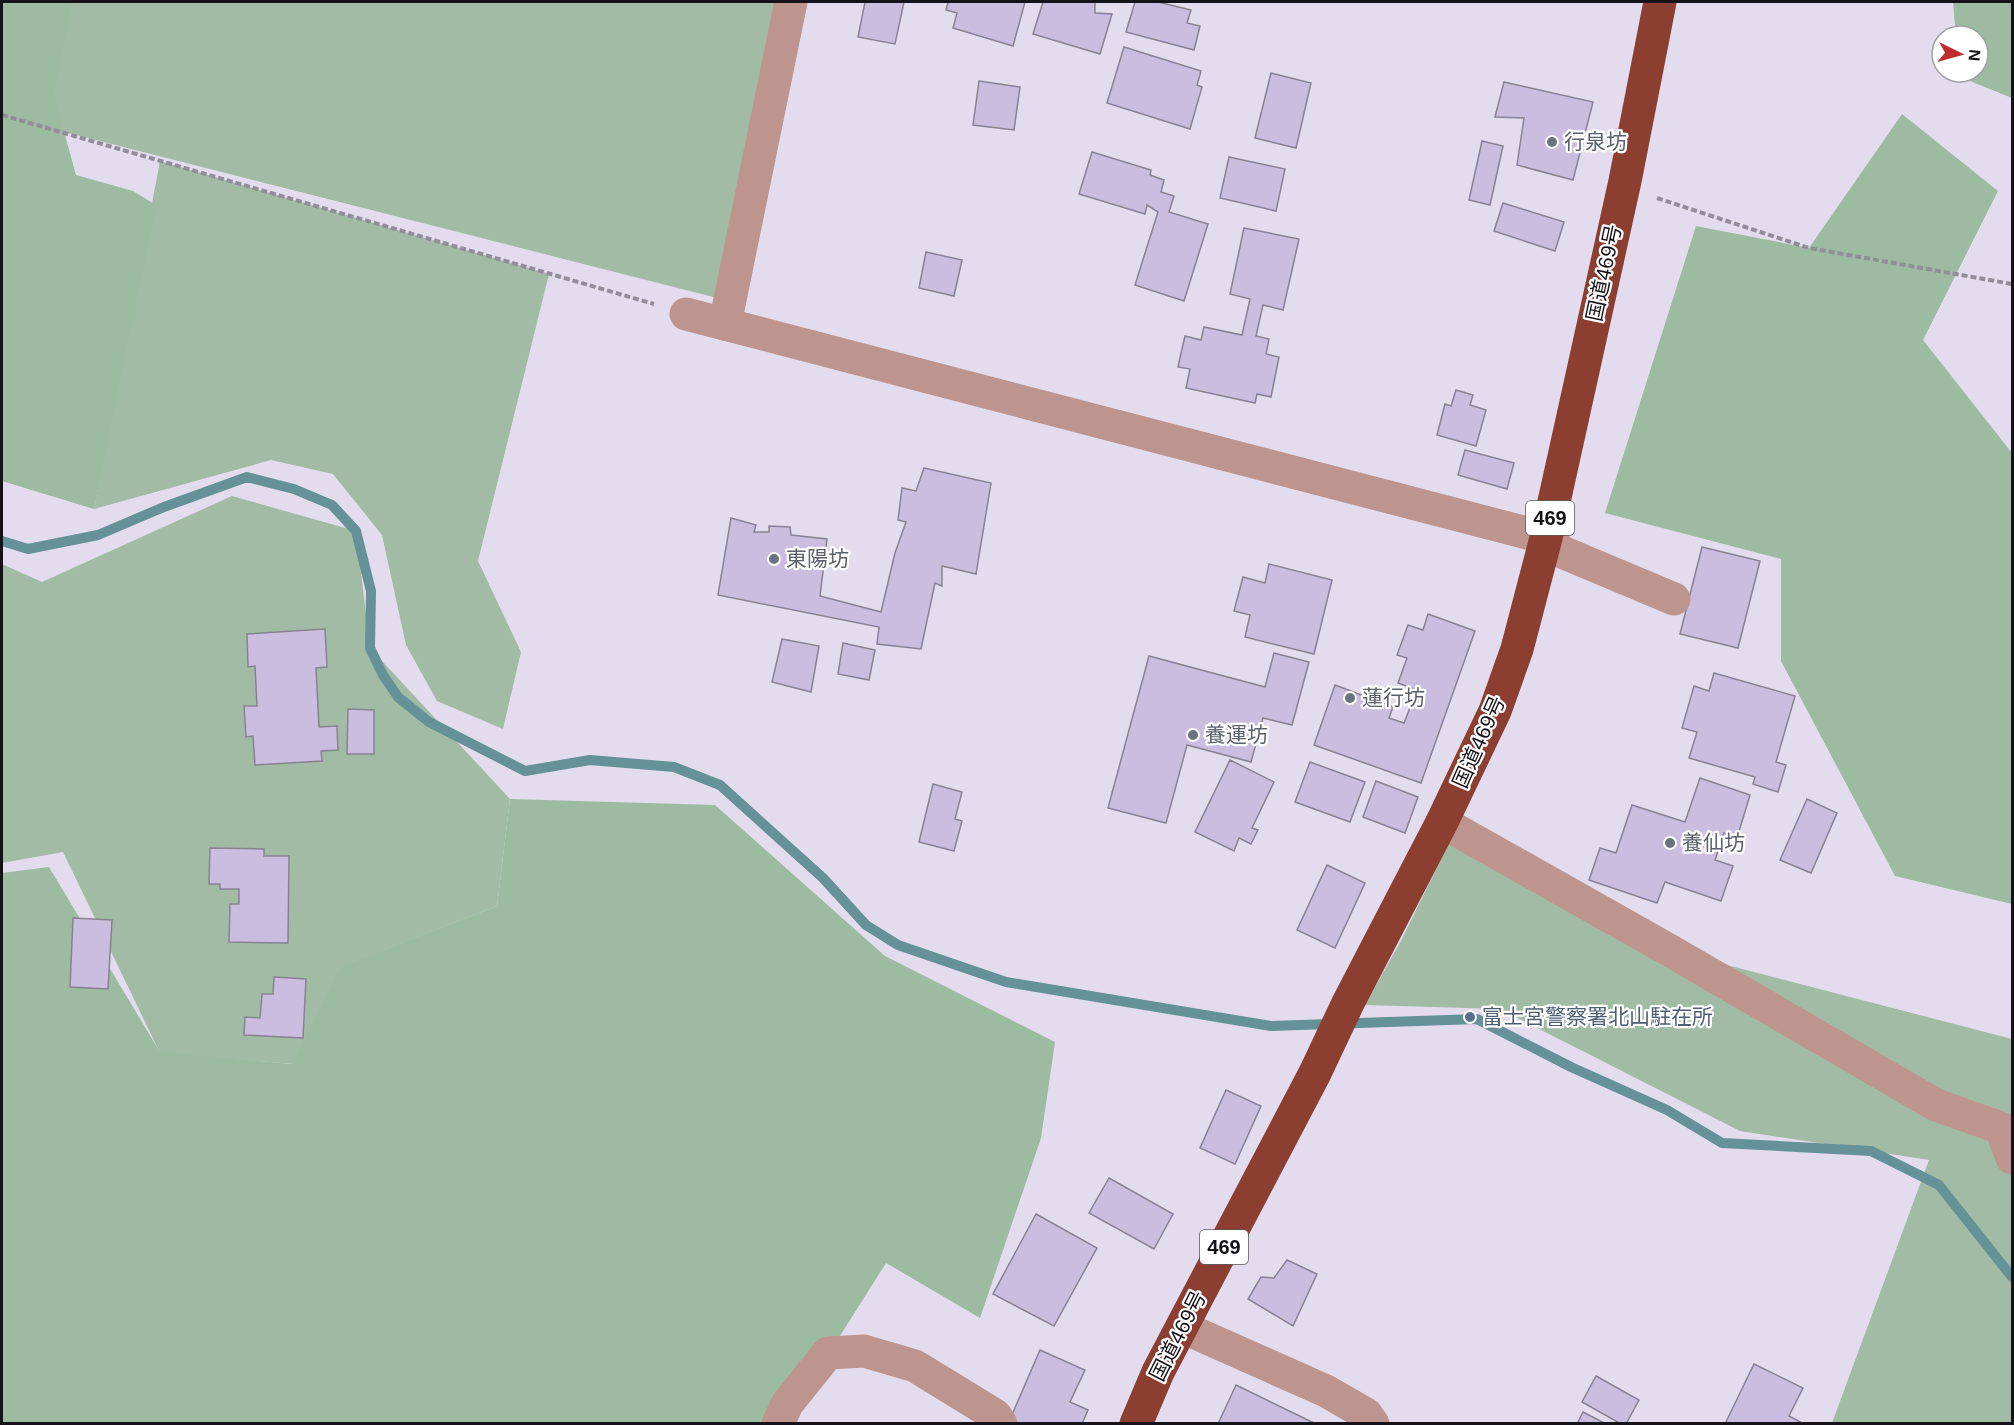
<svg xmlns="http://www.w3.org/2000/svg" width="2014" height="1425" viewBox="0 0 2014 1425" font-family="Helvetica,'Noto Sans JP',sans-serif">
	<style>
		.green { fill: #a2bba4 }
		.forest { fill: #9dbba0 }
		.lines { fill: none; stroke-linecap: round; stroke-linejoin: round }
		.stream { stroke: #659199; stroke-width: 10 }
		.building { fill: #cbbddf; stroke: #898293; stroke-width: 1.5 }
		.path { stroke: #928d9a; stroke-width: 4; stroke-dasharray: 6 3; stroke-linecap: butt }
		.minor { stroke: #bd958e; stroke-width: 33 }
		.highway { stroke: #8c3e31; stroke-width: 33 }
		.worship-dot { fill: #6b7280; stroke: #fff; stroke-width: 2 }
		.service-dot { fill: #5c6f8a; stroke: #fff; stroke-width: 2 }
		.labels { text-anchor: middle; stroke-width: 4.5; stroke-linejoin: round; paint-order: stroke }
		.shield { fill: #fff; stroke: #5b5a5e; stroke-width: 1.5 }
		.shield-label { font-size: 20px; font-weight: bold; fill: #151319 }
		.worship-label { font-size: 21px; fill: #5b616d; stroke: #fff; text-anchor: start }
		.street-label { font-size: 21px; fill: #151319; stroke: #fff }
		.service-label { font-size: 21px; fill: #4e5e75; stroke: #fff; text-anchor: start }
	</style>
	<rect width="100%" height="100%" fill="#e3dcee"/>
	<!-- green -->
	<g class="green">
		<path d="M54,2h737l-62,299 -692,-176z"/>
		<path d="M160,161l389,113 -71,287 43,91 -18,77 -66,-28 -31,-56 -24,-110 -49,-61 -62,-14 -177,49z"/>
		<path d="M232,496l124,35 14,117 140,151 -13,107 -154,60 -50,98 -133,-11 -97,-201 -61,11v-299l40,18z"/>
		<path d="M1450,841l219,109 343,89v384h-180l97,-263 -189,-29 -240,-122 -135,-4 37,-66z"/>
	</g>
	<!-- forest -->
	<g class="forest">
		<path d="M2,2h70l-18,93 22,80 57,16 23,14 -62,304 -92,-28z"/>
		<path d="M1953,2h59v96l-52,-21 -1,-5h19v-36h-22z"/>
		<path d="M1902,114l96,77 -75,149 89,113v451l-117,-28 -114,-215v-102l-176,-46 91,-287 113,22z"/>
		<path d="M510,799l205,6 170,151 170,86 -14,96 -61,180 -94,-55 -101,160h-783v-550l47,-6 111,185 132,12 50,-98 155,-60z"/>
	</g>
	<g class="lines">
		<!-- stream -->
		<path class="stream" d="M2,541l26,8 70,-14 66,-28 83,-30 47,12 38,16 24,26 15,60 -1,57 13,27 15,22 31,25 96,49 65,-11 84,7 46,18 103,93 43,47 32,20 108,37 265,44 206,-7 94,48 96,43 55,33 149,8 68,34 73,92"/>
	</g>
	<!-- building -->
	<g class="building">
		<path d="M865,2h39l-9,42 -37,-7z"/>
		<path d="M948,2h77l-12,44 -60,-18 4,-15 -11,-3z"/>
		<path d="M1043,2h52v11l17,1 -12,40 -67,-20z"/>
		<path d="M1135,2h23l33,8 -4,13 13,3 -6,24 -68,-18z"/>
		<path d="M1124,47l77,24 -4,14 5,2 -12,42 -83,-26z"/>
		<path d="M1271,73l40,10 -15,65 -41,-10z"/>
		<path d="M979,81l41,6 -6,43 -41,-5z"/>
		<path d="M1504,82l89,20 -20,78 -56,-15 7,-47 -29,-1z"/>
		<path d="M1482,141l21,5 -13,59 -21,-5z"/>
		<path d="M1092,152l59,18 -1,5 14,5 -3,12 13,4 -5,16 39,12 -24,77 -49,-16 23,-73 -11,-7 -2,9 -66,-20z"/>
		<path d="M1229,157l56,12 -9,42 -56,-13z"/>
		<path d="M1503,203l61,19 -9,29 -61,-20z"/>
		<path d="M1244,228l55,11 -16,71 -20,-5 -7,31 13,3 -3,15 13,3 -8,40 -14,-3 -2,9 -69,-15 4,-19 -12,-2 7,-31 16,4 3,-13 38,8 8,-36 -20,-5z"/>
		<path d="M926,252l36,8 -8,36 -35,-8z"/>
		<path d="M1456,390l17,5 -3,10 16,5 -10,36 -39,-11 8,-31 6,2z"/>
		<path d="M1465,450l49,13 -7,26 -49,-14z"/>
		<path d="M924,468l67,15 -15,91 -34,-8v20l-7,-3 -14,66 -44,-5 2,-17 -161,-32 13,-77 25,7 -2,7h15v-6l21,1 1,8 36,4 -7,57 61,16 14,-59 11,-31 -8,-2 4,-32 14,3z"/>
		<path d="M1702,547l58,14 -22,87 -58,-14z"/>
		<path d="M1269,564l63,16 -18,74 -69,-17 5,-22 -16,-4 9,-34 22,6z"/>
		<path d="M1428,614l47,17 -54,152 -107,-38 21,-60 58,22 -4,11 15,5 13,-33 -19,-7 9,-25 -10,-3 11,-30 15,5z"/>
		<path d="M325,629l2,38 -11,1 3,59 18,-1 1,24 -17,1 1,10 -67,4 -2,-29 -7,1 -2,-31h13l-2,-40 -7,1 -1,-33z"/>
		<path d="M782,639l37,7 -8,46 -39,-10z"/>
		<path d="M843,643l32,7 -6,30 -31,-6z"/>
		<path d="M1274,653l35,9 -17,63 -29,-7 -12,44 -64,-17 -21,78 -58,-15 41,-152 116,31z"/>
		<path d="M1714,673l81,23 -19,66 10,3 -8,27 -25,-8 2,-7 -66,-19 8,-26 -15,-4 12,-42 15,5z"/>
		<path d="M348,709l26,1v44h-27z"/>
		<path d="M1230,760l44,22 -22,46 6,2 -7,14 -12,-6 -5,13 -39,-19z"/>
		<path d="M1310,762l55,20 -15,40 -55,-20z"/>
		<path d="M1700,778l50,17 -13,43 -13,-5 -9,27 18,6 -12,35 -56,-19 -8,21 -68,-23 11,-32 16,5 16,-48 53,17z"/>
		<path d="M1376,781l42,16 -13,36 -42,-16z"/>
		<path d="M933,784l29,8 -7,27 7,2 -8,30 -35,-9z"/>
		<path d="M1807,799l30,14 -26,60 -31,-13z"/>
		<path d="M210,848l54,1v7h25l-1,87 -59,-1 1,-38h9v-15h-19v-5h-11z"/>
		<path d="M1327,865l38,18 -30,65 -38,-18z"/>
		<path d="M73,918l39,2 -4,69 -38,-2z"/>
		<path d="M274,977l32,2 -3,59 -59,-3 1,-18 15,1 2,-24h11z"/>
		<path d="M1226,1090l35,16 -26,58 -35,-16z"/>
		<path d="M1109,1178l64,36 -19,35 -65,-36z"/>
		<path d="M1036,1214l61,34 -43,78 -61,-32z"/>
		<path d="M1287,1260l30,14 -24,52 -45,-27 13,-22 13,1z"/>
		<path d="M1040,1350l45,20 -15,32 18,8 -6,14h-74z"/>
		<path d="M1754,1364l49,24 -14,28 15,8h-79z"/>
		<path d="M1596,1376l43,24 -13,24h-5l-39,-22z"/>
		<path d="M1236,1385l80,39h-98z"/>
		<path d="M1583,1412l23,12h-29z"/>
	</g>
	<g class="lines">
		<!-- path -->
		<g class="path">
			<path d="M2,115l652,189"/>
			<path d="M1657,198l152,50 203,36"/>
		</g>
		<!-- minor -->
		<g class="minor">
			<path d="M686,314l860,224 16,14 112,47"/>
			<path d="M725,324l66,-322"/>
			<path d="M1442,822l227,128 267,155 65,23 11,30"/>
			<path d="M1182,1327l144,64 40,23 7,10"/>
			<path d="M778,1424l9,-20 41,-51 36,-2 51,15 80,49 6,9"/>
		</g>
		<!-- highway -->
		<path class="highway" d="M1136,1424l22,-52 157,-299 33,-70 94,-181 53,-111 22,-62 29,-111 79,-357 35,-179"/>
	</g>
	<!-- markers -->
	<g class="worship-dot">
		<circle cx="1552" cy="142" r="6"/>
		<circle cx="774" cy="559" r="6"/>
		<circle cx="1350" cy="698" r="6"/>
		<circle cx="1193" cy="735" r="6"/>
		<circle cx="1670" cy="843" r="6"/>
	</g>
	<circle class="service-dot" cx="1470" cy="1017" r="6"/>
	<g class="labels">
		<!-- shield labels -->
		<g class="shield">
			<rect x="1526" y="501" width="48" height="34" rx="4.5"/>
			<rect x="1200" y="1230" width="48" height="34" rx="4.5"/>
		</g>
		<g class="shield-label">
			<text x="1550" y="525">469</text>
			<text x="1224" y="1254">469</text>
		</g>
		<!-- worship labels -->
		<g class="worship-label">
			<text x="1564" y="149">行泉坊</text>
			<text x="786" y="566">東陽坊</text>
			<text x="1362" y="705">蓮行坊</text>
			<text x="1205" y="742">養運坊</text>
			<text x="1682" y="850">養仙坊</text>
		</g>
		<!-- street labels -->
		<g class="street-label">
			<text transform="translate(1604 273) rotate(-78)" y="7">国道469号</text>
			<text transform="translate(1479 742) rotate(-66)" y="7">国道469号</text>
			<text transform="translate(1178 1336) rotate(-63)" y="7">国道469号</text>
		</g>
		<!-- service labels -->
		<g class="service-label">
			<text x="1482" y="1024">富士宮警察署北山駐在所</text>
		</g>
	</g>
	<!-- border -->
	<rect width="2014" height="1425" fill="none" stroke="#151319" stroke-width="6"/>
	<!-- north arrow -->
	<g transform="translate(1960 54) rotate(95)"><circle r="28" fill="#ffffff" stroke="#a1a1a3" stroke-width="1.5"/>
	<path d="M0-4.5L10 22L0 15L-10 22Z" fill="#be2e31"/>
	<text y="-9" font-size="16" font-weight="bold" text-anchor="middle" fill="#151319">N</text>
	</g>
</svg>
